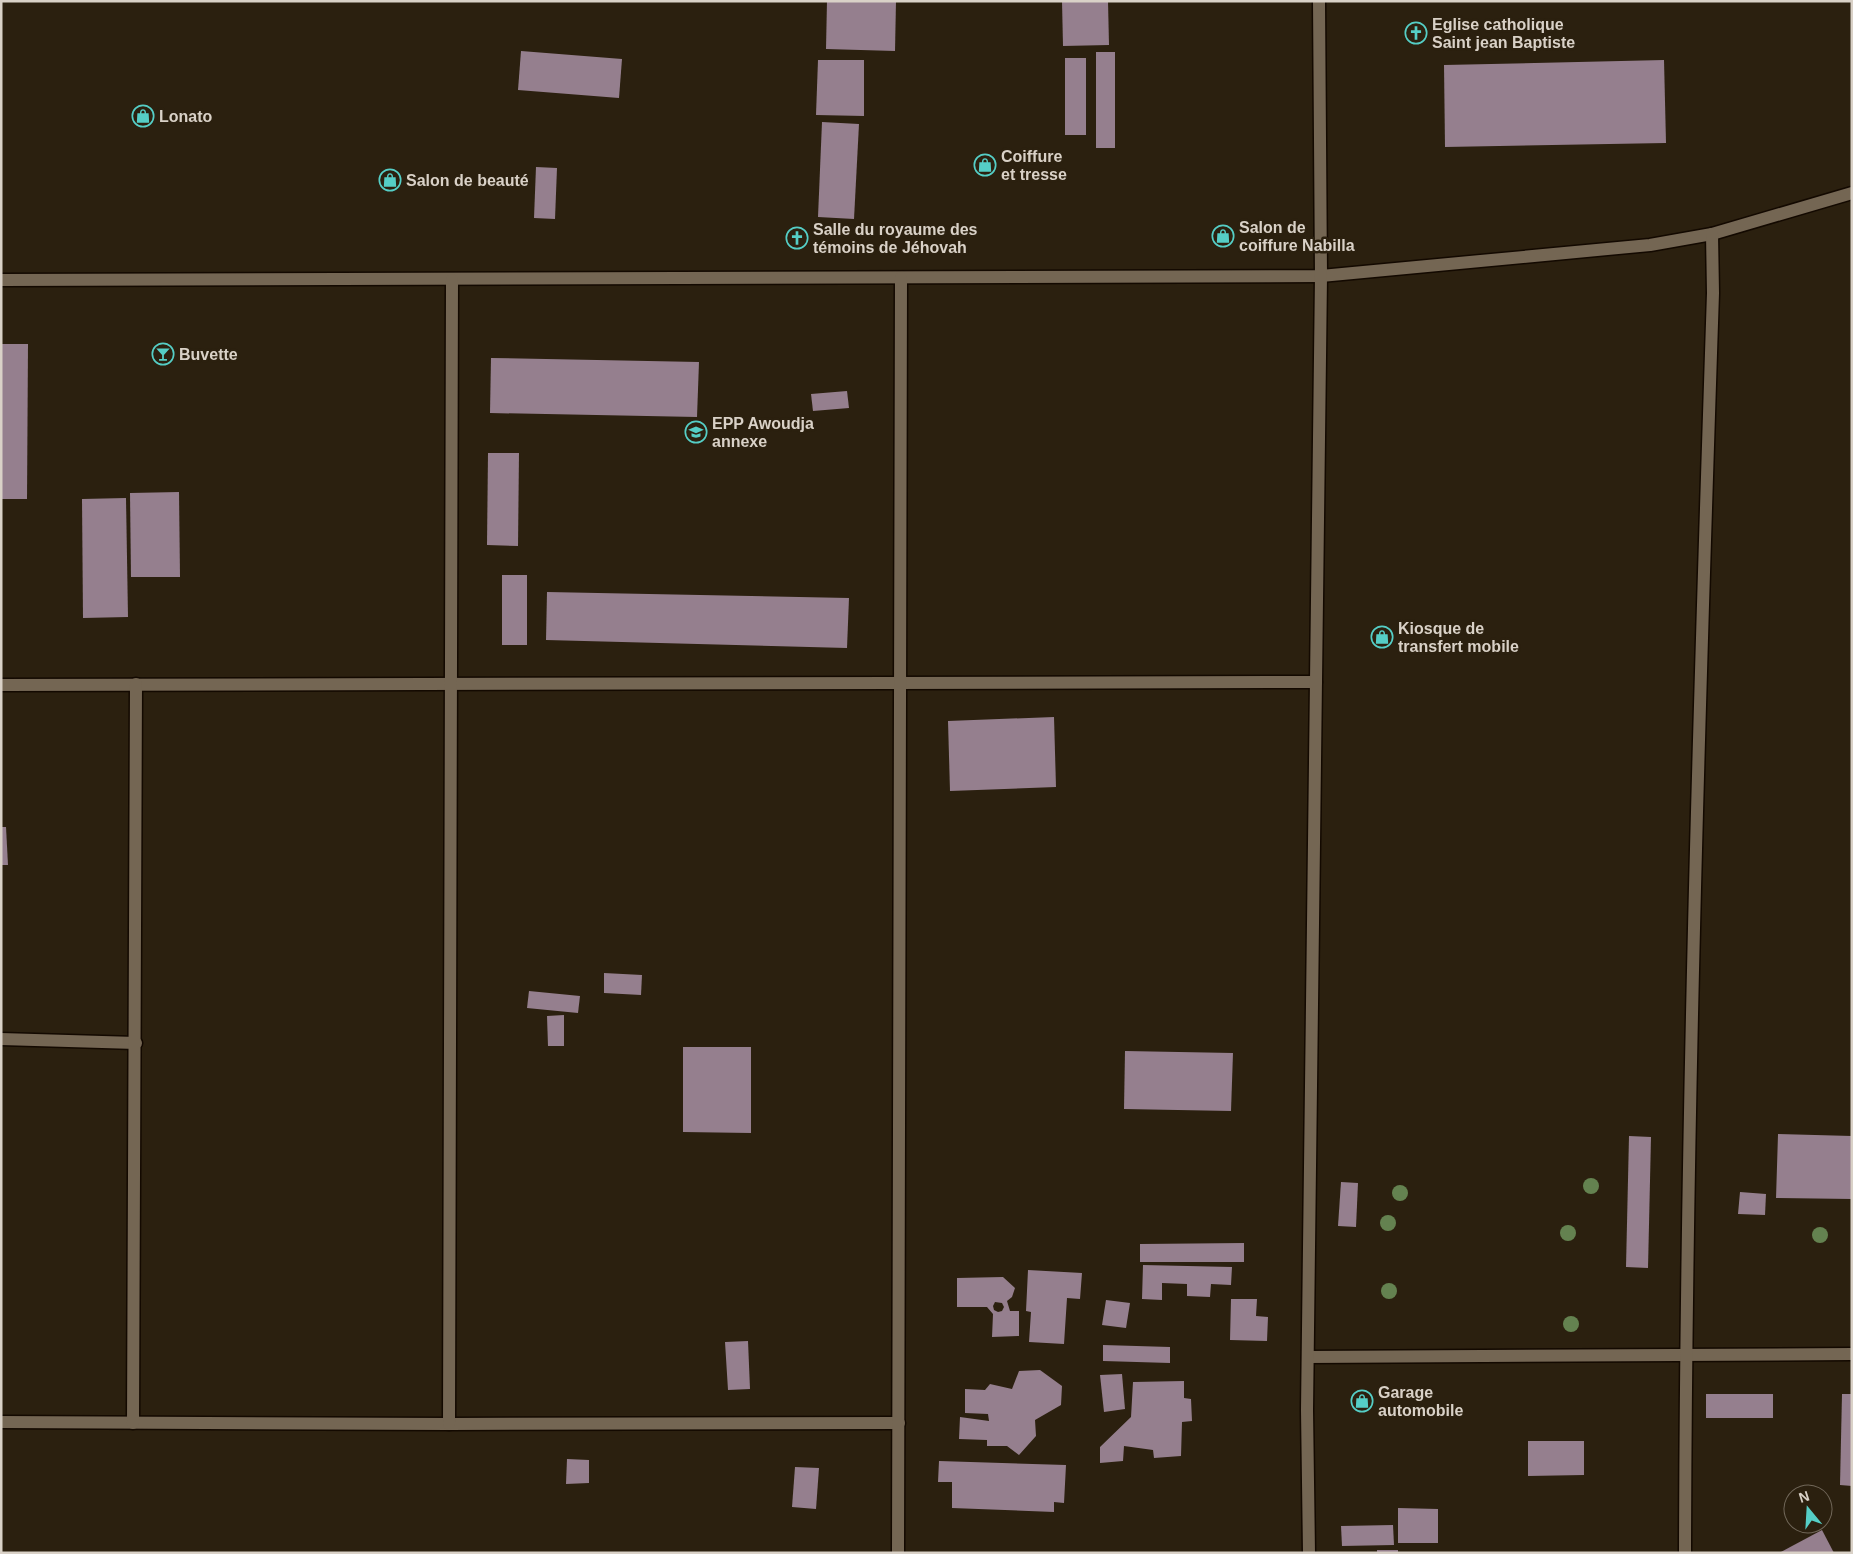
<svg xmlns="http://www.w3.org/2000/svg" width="1853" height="1554" viewBox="0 0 1853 1554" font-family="Arial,sans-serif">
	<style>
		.building { fill: #957f8e; fill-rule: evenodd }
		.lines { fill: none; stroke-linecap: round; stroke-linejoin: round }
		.minor-casing { stroke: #130900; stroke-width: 15 }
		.minor { stroke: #746653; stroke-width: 12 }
		.tree { fill: #648250 }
		.labels { text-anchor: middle; stroke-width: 5; stroke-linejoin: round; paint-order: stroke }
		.poi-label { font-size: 16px; font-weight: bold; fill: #d9d1c7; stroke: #2b200f; text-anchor: start }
	</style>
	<rect width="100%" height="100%" fill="#2b200f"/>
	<!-- building -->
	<g class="building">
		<path d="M827,1h69l-1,50 -69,-2z"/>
		<path d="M1062,1h46l1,44 -46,1z"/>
		<path d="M521,51l101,8 -3,39 -101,-8z"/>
		<rect x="1096" y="52" width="19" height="96"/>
		<rect x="1065" y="58" width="21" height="77"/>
		<path d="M818,60h46v56l-48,-1z"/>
		<path d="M1664,60l2,83 -221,4 -1,-82z"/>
		<path d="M822,122l37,2 -5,95 -36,-2z"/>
		<path d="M536,167l21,1 -2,51 -21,-1z"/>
		<path d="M1,344h27l-1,155h-26z"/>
		<path d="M491,358l208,4 -2,55 -207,-4z"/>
		<path d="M847,391l2,17 -36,3 -2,-17z"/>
		<path d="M488,453h31l-1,93 -31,-1z"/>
		<path d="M179,492l1,85h-49l-1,-84z"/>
		<path d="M126,498l2,119 -45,1 -1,-119z"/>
		<rect x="502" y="575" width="25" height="70"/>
		<path d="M547,592l302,6 -2,50 -301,-8z"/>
		<path d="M1054,717l2,70 -106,4 -2,-70z"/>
		<path d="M1,827h5l2,38h-7z"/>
		<path d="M604,973l38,2 -1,20 -37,-2z"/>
		<path d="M529,991l51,5 -2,17 -51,-5z"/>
		<path d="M564,1015v31h-16l-1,-30z"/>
		<path d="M683,1047h68v86l-68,-1z"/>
		<path d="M1125,1051l108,2 -2,58 -107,-2z"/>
		<path d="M1778,1134l74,2v63l-76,-1z"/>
		<path d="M1629,1136l22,1 -3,131 -22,-1z"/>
		<path d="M1341,1182l17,1 -2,44 -18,-1z"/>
		<path d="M1740,1192l26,2 -1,21 -27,-1z"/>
		<path d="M1244,1243v19h-104v-18z"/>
		<path d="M1143,1265l89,2 -1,18 -20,-1 -1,13 -23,-1v-12l-25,-1v17l-20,-1z"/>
		<path d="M1028,1270l54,3 -2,26 -13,-1 -3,46 -35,-2 2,-30 -5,-1z"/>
		<path d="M1003,1277l12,11 -3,9 -5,4 3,10h9v25l-27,1 1,-23 -6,-7h-30v-29zM995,1302l7,1 2,4 -2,4 -4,1 -4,-2 -1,-4z"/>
		<path d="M1231,1299h26l-1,17 12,1 -1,24 -37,-1z"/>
		<path d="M1106,1300l24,3 -4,25 -24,-3z"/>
		<path d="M748,1341l2,48 -22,1 -3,-48z"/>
		<path d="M1103,1345l67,2v16l-67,-2z"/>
		<path d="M1040,1370l22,16 -1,19 -26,15 1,16 -17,19 -12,-9h-20v-6l-28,-1 1,-22 29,4 -1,-7 -23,-1v-24l20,1 5,-6 22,5 7,-18z"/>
		<path d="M1122,1374l3,35 -21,3 -4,-37z"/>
		<path d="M1184,1381v17l7,1 1,22 -10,1 -1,34 -27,2 -1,-8 -29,-4 -1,15 -23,2v-16l31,-30 2,-35z"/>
		<rect x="1706" y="1394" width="67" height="24"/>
		<path d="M1842,1394h10v92l-12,-1z"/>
		<path d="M1528,1441h56v34l-56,1z"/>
		<path d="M567,1459l22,1v23l-23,1z"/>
		<path d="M939,1461l127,4 -2,38 -10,-1v10l-102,-4v-26h-14z"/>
		<path d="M795,1467l24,1 -3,41 -24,-2z"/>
		<path d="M1398,1508l40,1v34h-40z"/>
		<path d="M1393,1525l1,20 -52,1 -1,-20z"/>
		<path d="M1822,1530l12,23h-55z"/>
		<rect x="1377" y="1550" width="21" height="3"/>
	</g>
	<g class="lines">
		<!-- minor casing -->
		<g class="minor-casing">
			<g id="minor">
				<path d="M1,280l1320,-4 329,-31 62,-11 140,-41"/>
				<path d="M1,685l1315,-3"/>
				<path d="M1,1039l135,4"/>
				<path d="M1308,1357l544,-3"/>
				<path d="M1,1422l448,2 450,-1"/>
				<path d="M133,1423l3,-739"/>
				<path d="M449,1424l3,-1144"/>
				<path d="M898,1553l3,-1275"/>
				<path d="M1309,1553l-2,-143 14,-1134 -2,-275"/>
				<path d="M1685,1553c1,-420 14,-840 28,-1260l-1,-59"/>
			</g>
		</g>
		<!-- minor -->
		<use href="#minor" class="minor"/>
	</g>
	<!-- trees -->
	<g class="tree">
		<circle cx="1591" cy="1186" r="8"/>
		<circle cx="1400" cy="1193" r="8"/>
		<circle cx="1388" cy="1223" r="8"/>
		<circle cx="1568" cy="1233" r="8"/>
		<circle cx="1820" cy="1235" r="8"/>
		<circle cx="1389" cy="1291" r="8"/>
		<circle cx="1571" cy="1324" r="8"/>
	</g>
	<!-- icons -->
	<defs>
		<g id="church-ring" transform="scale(1.125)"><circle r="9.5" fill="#2b200f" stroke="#55cec6" stroke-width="1.5"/><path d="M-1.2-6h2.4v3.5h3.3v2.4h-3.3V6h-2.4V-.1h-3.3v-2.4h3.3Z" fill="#55cec6"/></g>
		<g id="shop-ring" transform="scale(1.125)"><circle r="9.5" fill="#2b200f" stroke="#55cec6" stroke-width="1.5"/><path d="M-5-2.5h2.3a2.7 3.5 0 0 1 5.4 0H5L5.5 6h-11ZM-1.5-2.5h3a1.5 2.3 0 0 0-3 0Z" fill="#55cec6"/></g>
		<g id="bar-ring" transform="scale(1.125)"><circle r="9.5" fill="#2b200f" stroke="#55cec6" stroke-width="1.5"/><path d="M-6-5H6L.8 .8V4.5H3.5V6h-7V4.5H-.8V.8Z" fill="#55cec6"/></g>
		<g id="school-ring" transform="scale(1.125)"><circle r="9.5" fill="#2b200f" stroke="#55cec6" stroke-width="1.5"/><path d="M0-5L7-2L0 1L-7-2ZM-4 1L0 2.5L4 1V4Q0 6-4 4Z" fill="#55cec6"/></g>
	</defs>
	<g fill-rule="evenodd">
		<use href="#church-ring" x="1416" y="33"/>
		<use href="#shop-ring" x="143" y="116"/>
		<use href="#shop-ring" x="985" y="165"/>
		<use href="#shop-ring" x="390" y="180"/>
		<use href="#shop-ring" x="1223" y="236"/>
		<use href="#church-ring" x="797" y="238"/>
		<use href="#bar-ring" x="163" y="354"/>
		<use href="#school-ring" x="696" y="432"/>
		<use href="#shop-ring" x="1382" y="637"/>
		<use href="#shop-ring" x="1362" y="1401"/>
	</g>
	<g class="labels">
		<!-- poi labels -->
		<g class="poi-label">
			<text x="1432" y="30">Eglise catholique<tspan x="1432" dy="18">Saint jean Baptiste</tspan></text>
			<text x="159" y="122">Lonato</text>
			<text x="1001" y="162">Coiffure<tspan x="1001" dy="18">et tresse</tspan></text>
			<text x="406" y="186">Salon de beauté</text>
			<text x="1239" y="233">Salon de<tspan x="1239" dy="18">coiffure Nabilla</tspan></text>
			<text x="813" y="235">Salle du royaume des<tspan x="813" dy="18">témoins de Jéhovah</tspan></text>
			<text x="179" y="360">Buvette</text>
			<text x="712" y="429">EPP Awoudja<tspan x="712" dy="18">annexe</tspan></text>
			<text x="1398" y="634">Kiosque de<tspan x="1398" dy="18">transfert mobile</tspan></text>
			<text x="1378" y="1398">Garage<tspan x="1378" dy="18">automobile</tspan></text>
		</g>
	</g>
	<!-- border -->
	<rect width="1853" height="1554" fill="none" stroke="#d9d1c7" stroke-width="5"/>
	<!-- north arrow -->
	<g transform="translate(1808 1509) rotate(342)"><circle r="24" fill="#2b200f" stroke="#716759"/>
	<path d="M0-4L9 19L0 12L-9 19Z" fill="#55cec6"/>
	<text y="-8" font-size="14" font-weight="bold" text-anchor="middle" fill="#d9d1c7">N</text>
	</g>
</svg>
